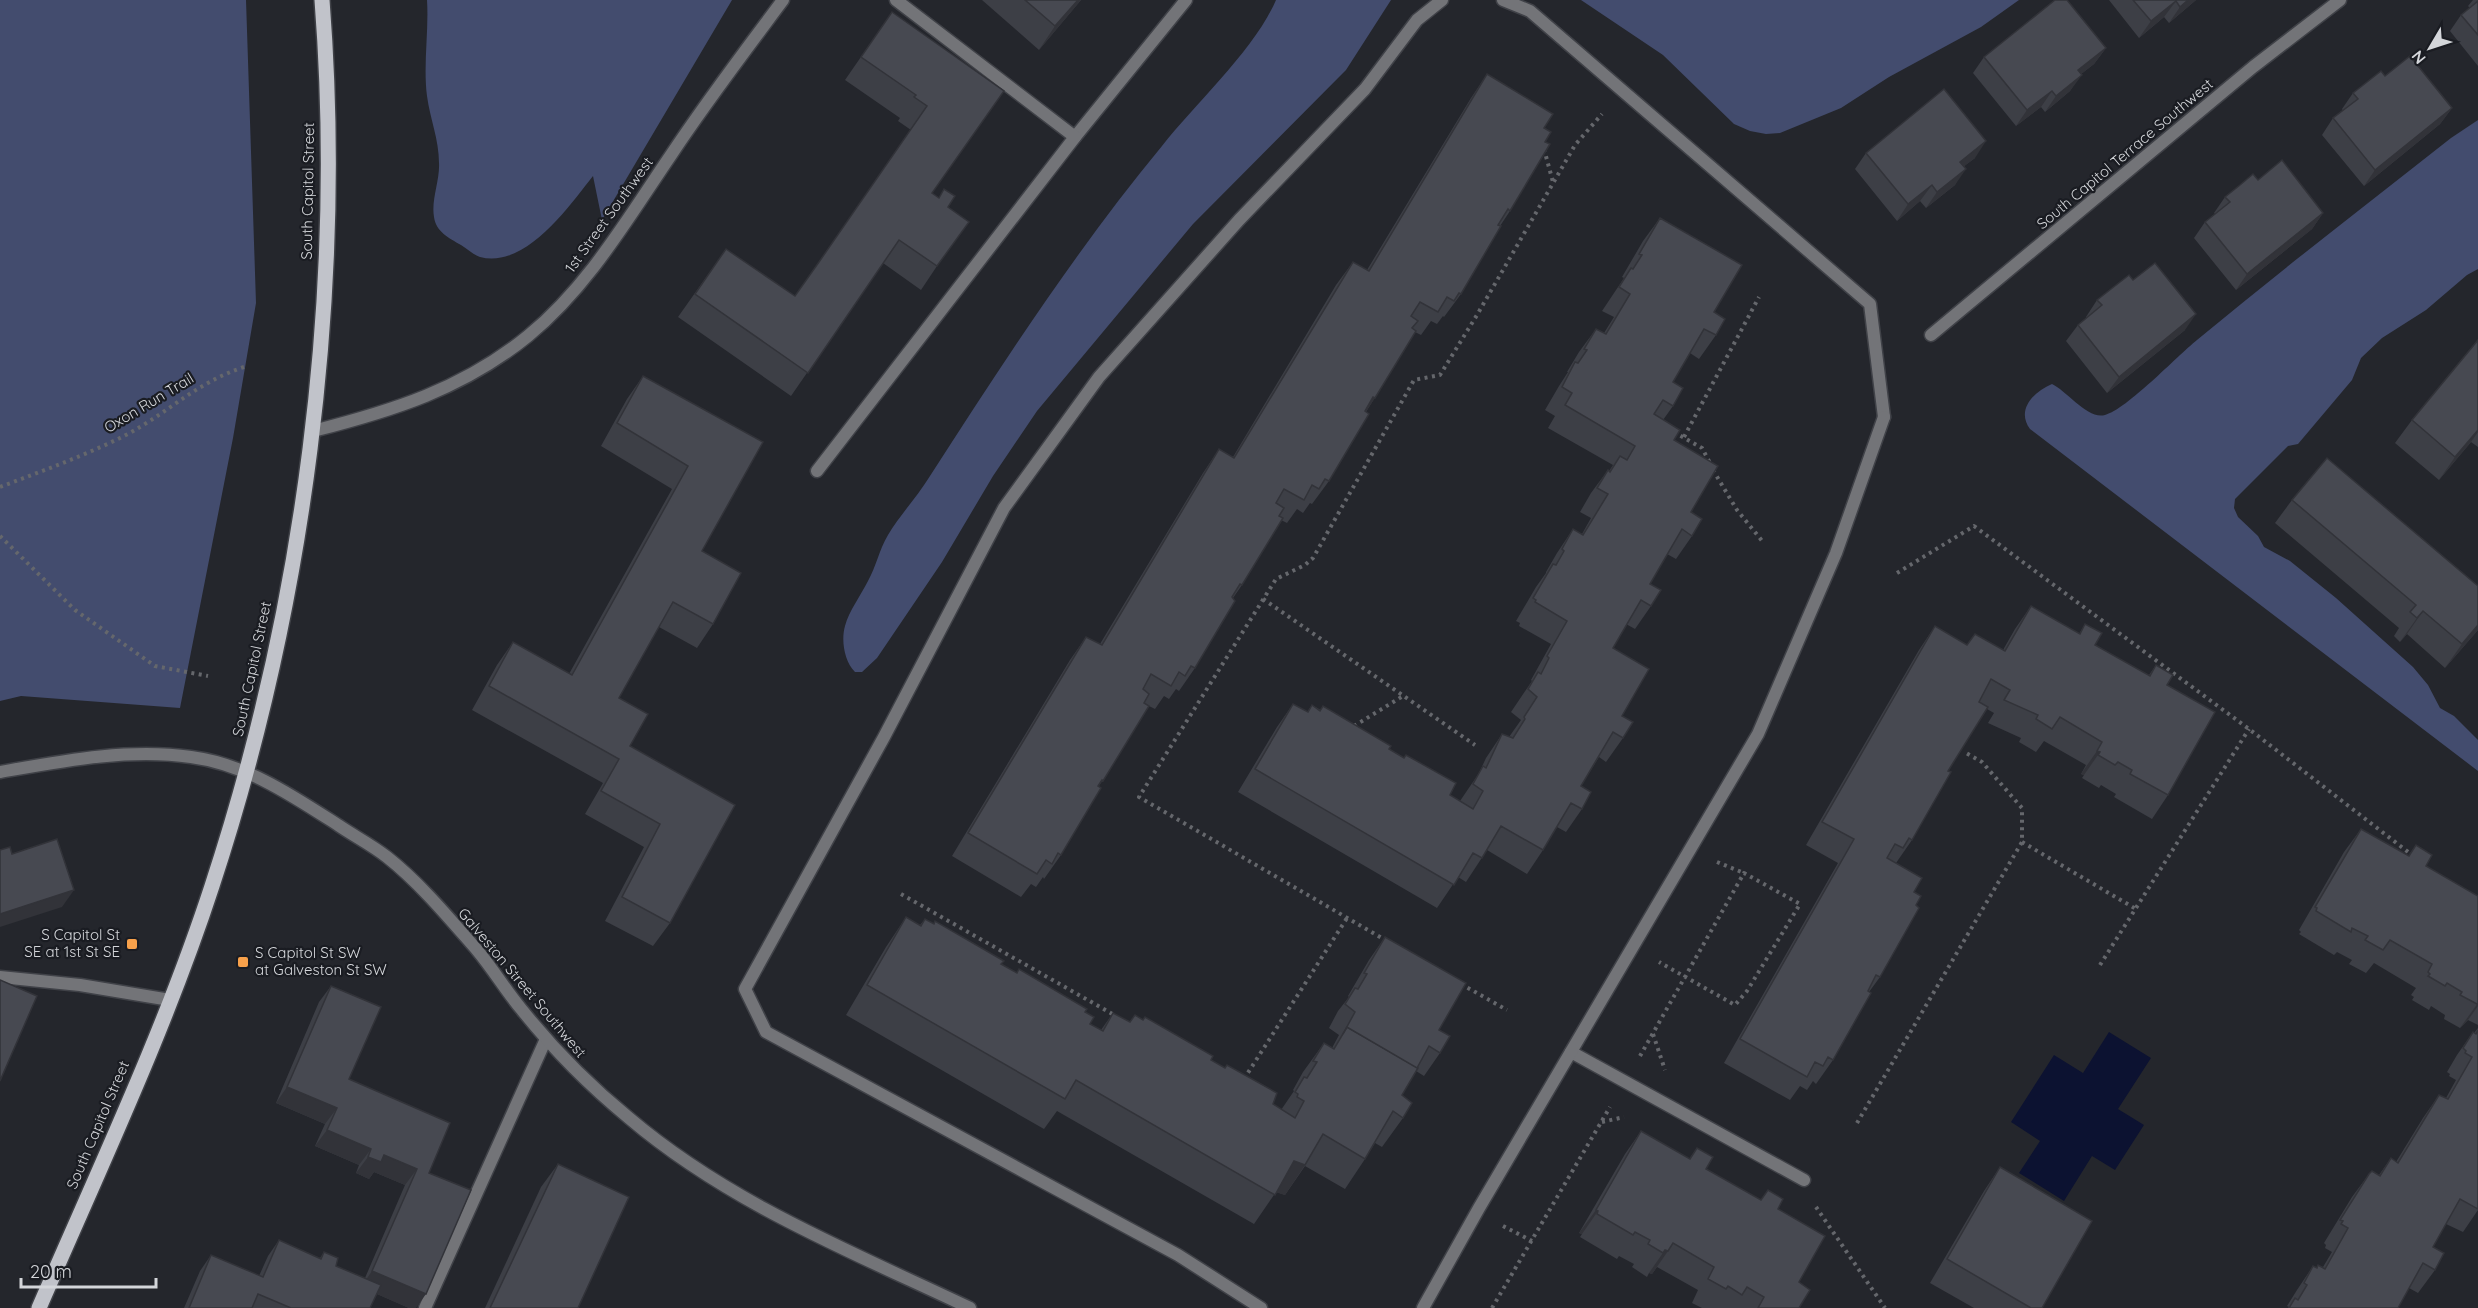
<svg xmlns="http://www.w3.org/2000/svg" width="2478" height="1308" viewBox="0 0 2478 1308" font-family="Quicksand,sans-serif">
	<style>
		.green { fill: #434c6e }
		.water { fill: #0c1231 }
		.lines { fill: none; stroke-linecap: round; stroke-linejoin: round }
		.service-casing { stroke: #404248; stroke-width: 15 }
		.minor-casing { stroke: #404248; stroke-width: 15 }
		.primary-casing { stroke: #404248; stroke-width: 18 }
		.path { stroke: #65676c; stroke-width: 4; stroke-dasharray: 3 4.5; stroke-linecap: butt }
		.service { stroke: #737478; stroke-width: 12 }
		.minor { stroke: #737478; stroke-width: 12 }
		.primary { stroke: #c1c3ca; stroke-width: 15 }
		.wall { fill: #3d3f46 }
		.shaded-wall { fill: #323339 }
		.building { fill: #474951; stroke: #323339; stroke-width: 1.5 }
		.poi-dot { fill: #f8a14b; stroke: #1a1c22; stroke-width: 2 }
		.labels { text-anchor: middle; stroke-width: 4.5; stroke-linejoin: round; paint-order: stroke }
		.street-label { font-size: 15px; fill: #d4d6da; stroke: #1a1c22 }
		.poi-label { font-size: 15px; fill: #d4d6da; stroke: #1a1c22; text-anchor: end }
	</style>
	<rect width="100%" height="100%" fill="#24262c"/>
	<!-- green -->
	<g class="green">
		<path d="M0,0h246l10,303 -23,135 -53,270 -159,-12 -21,5z"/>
		<path d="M427,0h305l-130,220 -9,-44c-24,30 -67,93 -113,81 -6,-2 -13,-8 -19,-12 -12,-7 -25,-13 -27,-28 -3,-17 6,-37 5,-54 0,-24 -9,-44 -12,-67 -4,-31 2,-65 0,-96z"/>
		<path d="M1276,0h115l-45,70 -153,154 -156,187 -44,65 -51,86 -65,96 -15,14h-7c-11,-11 -14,-32 -10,-46 4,-15 16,-31 23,-45 8,-14 11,-31 20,-46 12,-20 29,-38 42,-59 73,-113 146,-226 232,-330 34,-43 93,-97 114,-146z"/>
		<path d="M1581,0h438l-38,27 -92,50 -48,31 -61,25 -14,1 -16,-3 -16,-7 -71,-69z"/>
		<path d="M2478,120v149l-11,6 -41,35 -44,28 -21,20 -9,22 -54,64 -10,2 -53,53 -1,9 4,9 20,19 6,11 26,14 46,37 77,69 15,18 12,23 14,8 24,24v31l-448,-342c-14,-19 3,-37 22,-45 15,7 36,36 53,31 22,-6 71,-58 92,-75 83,-69 169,-135 254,-202z"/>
	</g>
	<!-- water -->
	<path class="water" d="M2109,1032l42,26 -33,51 26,16 -29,45 -23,-14 -28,45 -45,-28 21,-32 -29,-19 43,-67 29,18z"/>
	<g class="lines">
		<!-- service casing -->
		<g class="service-casing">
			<g id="service">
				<path d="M1503,0l27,11 340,293 14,113"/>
				<path d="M1075,137l111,-137"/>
				<path d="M817,471l258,-334 -179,-137"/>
				<path d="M0,977l80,8 90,15"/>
				<path d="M1571,1052l233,128"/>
				<path d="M425,1308l121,-269"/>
				<path d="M1261,1308l-83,-53 -412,-223 -21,-43 139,-252 120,-229 95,-131 140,-157 126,-131 52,-69 25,-20"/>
			</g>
		</g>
		<!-- minor casing -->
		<g class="minor-casing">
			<g id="minor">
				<path d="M1931,335l322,-268 87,-67"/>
				<path d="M313,431c79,-20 150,-42 215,-95 60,-49 100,-118 143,-181 35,-53 74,-104 112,-155"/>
				<path d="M0,772c62,-11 128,-24 191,-15 55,7 102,39 147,68 16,11 34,20 49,32 33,26 62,61 90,93 16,19 29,41 45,60 32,40 68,76 107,108 100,85 223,134 341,190"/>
				<path d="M1423,1308l56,-100 279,-474 78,-181 48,-136"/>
			</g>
		</g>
		<!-- primary casing -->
		<g class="primary-casing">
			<path id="primary" d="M39,1308c60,-139 126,-278 173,-422 92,-280 133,-592 110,-886"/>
		</g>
		<!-- path -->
		<g class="path">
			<path d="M1544,149l9,33"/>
			<path d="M1674,432l28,16 8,15"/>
			<path d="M1684,437l75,-140"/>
			<path d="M1713,470l24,40 26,32"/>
			<path d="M0,487c42,-16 84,-31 124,-51 43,-22 71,-53 120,-69"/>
			<path d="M0,536l75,74 80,56 53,10"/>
			<path d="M1897,573l77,-47 275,203 163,126"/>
			<path d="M1263,599l212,146"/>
			<path d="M1354,726l49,-30"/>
			<path d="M2022,842l114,67"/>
			<path d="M1717,862l27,11"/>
			<path d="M901,894l215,122"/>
			<path d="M1387,941l-248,-144 137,-218 29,-14 8,-7 101,-178 26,-5 37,-60 98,-170 27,-31"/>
			<path d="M2100,965l149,-236"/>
			<path d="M1461,984l46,26"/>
			<path d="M1653,1034l12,36"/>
			<path d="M1640,1056l104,-183 56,31 -53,87 -12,14 -76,-43"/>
			<path d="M1244,1079l103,-161"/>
			<path d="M1602,1122l22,-5"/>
			<path d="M1857,1123l165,-281v-34l-40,-46 -16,-9"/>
			<path d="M1816,1207l69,101"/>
			<path d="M1503,1226l29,15"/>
			<path d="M1492,1308l118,-201"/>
		</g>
		<!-- service -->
		<use href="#service" class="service"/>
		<!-- minor -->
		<use href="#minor" class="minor"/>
		<!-- primary -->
		<use href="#primary" class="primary"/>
	</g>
	<!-- wall -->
	<g class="wall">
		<path d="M982,0h99l-42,50z"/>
		<path d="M2109,0h87l-27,23 -5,-6 -25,21z"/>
		<path d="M2473,0h5v66l-28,-35 11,-16 9,-7 -2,-2z"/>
		<path d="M892,12l112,79 -72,102 16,14 -11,59 -16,24 -38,-27 -92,133 -113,-79 48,-68 69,47 116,-166 -13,-9 2,-3 -55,-38z"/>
		<path d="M2106,48l-12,16 -13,10 -11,17 -25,21 -4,-5 -25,19 -43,-53 11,-16z"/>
		<path d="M1487,74l57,54 1,14 -35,69 -10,15 -39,68 -17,23 -1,-1 -6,8 -6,-3 -10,14 -6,-3 -49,80 -37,69 -17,23 -2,-1 -7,10 -6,-4 -10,14 -6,-3 -39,65 -9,13 -38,70 -16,23 -3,-2 -7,10 -5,-3 -9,13 -6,-3 -50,80 -38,69 -17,24 -1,-2 -7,10 -5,-3 -10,13 -69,-41 118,-196 16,-23 14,7 103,-171 16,-24 14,8 103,-172 17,-23 14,8 104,-172z"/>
		<path d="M2385,76l67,32 -12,16 -76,62 -42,-51 11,-17 10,-7 -1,-2 11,-16z"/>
		<path d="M1866,153l109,5 -11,8 -9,19 -29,23 -6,-7 -23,20 -42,-52z"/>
		<path d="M2258,180l65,33 -11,16 -76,61 -42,-52 11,-16 10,-8 -1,-1 11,-16z"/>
		<path d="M1660,218l54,94 2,23 -17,24 -9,-6 -17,29v24l-10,14 11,20 17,72 1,24 -16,23 -9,-5 -17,30 1,22 -16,23 -9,-5 -13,24 9,68 1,22 -17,24 -7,-5 -18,29 1,23 -16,23 -9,-5 -14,23 -16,24 -40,-24 -21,32 -8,-5 -21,31 -199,-116 39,-65 16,-23 14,8 5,-7 77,44 61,46 10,6 19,-28 7,-15 16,-24 7,3 12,-17 -10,-8 21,-31 -1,-1 20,-36 -32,-18 1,-3 -4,-2 20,-34 10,-14v-1l11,-19 16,-24 9,5 9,-16 -11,-6 11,-19 17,-23 1,1 4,-6 -65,-37 7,-12 -10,-6 14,-24 9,-14h-1l12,-20 17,-23 8,4 10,-16 -12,-6 22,-33 -2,-1 21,-36z"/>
		<path d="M2133,280l52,50 -78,63 -41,-52 12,-16 9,-8h-1l11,-17z"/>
		<path d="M2478,340v107l-7,-5 -32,38 -44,-37 17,-23z"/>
		<path d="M643,376l120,66 -61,109 11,73 -16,24 -38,-21 -40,71 11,48 105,59 -65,118 -17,23 -48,-25 39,-74 -59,-33 18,-31 -131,-73 25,-45 16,-23 56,32 103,-185 -71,-43 26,-47z"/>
		<path d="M2292,500l186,130 -33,38 -38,-34 -7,8 -6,-6 5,-8 -124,-105z"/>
		<path d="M2031,606l48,28 6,-10 10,21 54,30 7,-10 11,20 1,110 -16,24 -38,-22 2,-3 -15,-9 -2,3 -17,-10 2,-3 -3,-1 5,-9 -42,-24 -8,11 -17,-10 2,-4 -33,-15 6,-10 -7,-4 -39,62 -36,69 -16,23 18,29 2,13 -36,72 -11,15 -36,68 -17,24 -3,-3 -6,9 -7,-4 -10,14 -66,-37 114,-200 -32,-18 113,-195 16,-24 32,19 36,5 12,-21z"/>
		<path d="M2361,829l47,27 8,-11 10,21 52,30v129l-10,-5 -8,8 -16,-9 1,-4 -14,-9 -2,4 -17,-10 2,-3 -3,-2 5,-7 -42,-25 -8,10 -17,-9 3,-4 -15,-8 -3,3 -35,-21 2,-2 -2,-2 45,-78z"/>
		<path d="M906,917l14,8 5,-6 77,46 83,47 5,12 11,6 12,-17 17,9 5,-7 76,45 70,50 13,-19 -1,-1 10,-18 21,-29 8,5 7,-13 -10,-7 9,-17 11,-14 -1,-1 21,-36 16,-23 54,93 1,23 -16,23 -8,-5 -14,24 1,23 -21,29 -7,-4 -10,16 -20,30 -40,-23 -20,29 -9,-3 -22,32 -197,-113 -13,18 -198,-114 40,-68z"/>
		<path d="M331,986l18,93 80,94 -20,135 -32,-14 -7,14h-186l16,-37 11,-16 48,21 9,-20 11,-16 41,18 4,-6 12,14 29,12 40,-93 -31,-13 -5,7 -13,-6 3,-8 -44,-19 10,-22 -49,-21 43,-101z"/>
		<path d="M2478,1028v182l-15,22 -17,-8 -13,23 2,23 -17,23 -9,-5 -11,20h-110l1,-1 -2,-1 10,-16 16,-24 3,2 2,-3 5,2 9,-15 -7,-4 1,-3 -2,-2 28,-46 17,-23 10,1 12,-17 5,4 27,-44 16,-23 7,3 10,-18 -7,-4 1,-2 -3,-2 10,-17 16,-23 1,1z"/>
		<path d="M1641,1131l48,28 8,-11 9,21 55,31 7,-10 10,19 21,73v26h-97l-10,-5 6,-13 -41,-23 -5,7 -3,-1 -2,4 -15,-10 2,-3 -15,-8 -2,3 -37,-22 2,-3 -3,-1 46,-79z"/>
		<path d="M558,1164l20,144h-93l56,-121z"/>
		<path d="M2000,1167l42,141h-68l-44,-25 54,-92z"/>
	</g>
	<!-- shaded-wall -->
	<g class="shaded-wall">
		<path d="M1078,0h3l-42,50 16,-24z"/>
		<path d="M2188,0h8l-27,23 11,-16z"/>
		<path d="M2176,1l-12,16 -25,21 12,-17z"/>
		<path d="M2106,48l-12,16 -28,22 12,-16z"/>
		<path d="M2082,75l-12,16 -25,21 11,-16z"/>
		<path d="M2052,91l-11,16 -25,19 11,-16z"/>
		<path d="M2452,108l-12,16 -76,62 11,-16z"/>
		<path d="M1986,141l-11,17 -26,20 11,-16z"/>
		<path d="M1966,169l-11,16 -29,23 11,-16z"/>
		<path d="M1932,185l-12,16 -23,20 11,-17z"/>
		<path d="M2323,213l-11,16 -76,61 11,-16z"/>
		<path d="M2196,314l-11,16 -78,63 12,-16z"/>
		<path d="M1373,397l2,1 -16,24z"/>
		<path d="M2478,430v2l-7,10 -32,38 16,-23z"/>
		<path d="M2423,611l-16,23 -7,8 17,-24z"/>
		<path d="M2478,625v5l-33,38 17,-24z"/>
		<path d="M2097,751l3,1 -16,23 -3,-1z"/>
		<path d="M74,890l-12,17 -62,20v-13z"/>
		<path d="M2478,1003v3l-10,14 -8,8z"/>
		<path d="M287,1087l50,21 -12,16 -49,-21z"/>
		<path d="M327,1130l44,19 -12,16 -44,-19z"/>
		<path d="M384,1155l33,14 -12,16 -31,-13 -5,7 -13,-6 12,-16z"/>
		<path d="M1294,1161l11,4 -20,30 -12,-4z"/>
		<path d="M1596,1210l2,1 -16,23 -3,-1z"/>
		<path d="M1665,1250l3,1 -16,23 -3,-1z"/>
		<path d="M372,1271l54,23 -10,14h-7l-48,-21z"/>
	</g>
	<!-- building -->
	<g class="building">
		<path d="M1025,0h53l-23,26z"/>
		<path d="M2055,0h12l39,48 -28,22 4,5 -26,21 -4,-5 -25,19 -43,-53z"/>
		<path d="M2133,0h55l-8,7 -4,-6 -25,20z"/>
		<path d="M2478,1v34l-17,-20z"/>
		<path d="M892,12l112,79 -72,102 7,5 5,-9 11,7 -7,11 21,15 -32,44 -38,-26 -91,133 -113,-79 31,-45 69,47 24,-34 108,-156 -13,-9 2,-2 -55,-38z"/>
		<path d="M2410,56l42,52 -77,62 -42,-52 25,-19 -5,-6 28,-22 4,5z"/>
		<path d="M1487,74l66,40 -9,14 7,4 -6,10 5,2 -40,67 -2,-2 -10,16 3,1 -40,68 -2,-1 -5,8 -7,-4 -9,15 -18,-10 -9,14 7,5 -6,7 4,3 -41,67 -2,-1 -8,14 4,3 -40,67 -4,-2 -6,10 -7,-4 -8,15 -20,-11 -8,14 8,5 -5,8 4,2 -41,67 -2,-1 -8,13 3,4 -40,67 -4,-2 -6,10 -6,-4 -8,14 -20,-12 -8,15 6,5 -5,9 5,3 -46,75 -1,-1 -4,6 3,2 -40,67 -3,-2 -6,11 -6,-4 -9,14 -69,-41 118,-196 16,8 117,-196 15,9 119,-196 16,9z"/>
		<path d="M1944,89l42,52 -26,21 6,7 -29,23 -5,-7 -24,19 -42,-51z"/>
		<path d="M2282,160l41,53 -76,61 -42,-52 25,-20 -5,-5 15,-12 13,-11 5,6z"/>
		<path d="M1660,218l82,47 -28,47 11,7 -9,16 -12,-6 -31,53 10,6 -10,18 -10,-6 -9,14 26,16 -6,10 44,26 -27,46 11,7 -10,17 -10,-7 -32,55 11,6 -10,16 -10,-6 -28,48 36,21 -27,47 11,6 -10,16 -10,-6 -32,54 10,6 -9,17 -11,-6 -28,47 -42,-24 -19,32 -9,-5 -19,32 -199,-116 38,-65 15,8 4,-7 8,6 3,-5 68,40 -2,3 15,9 2,-3 50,28 -6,12 23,14 10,-18 -10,-7 10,-18 3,2 16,-34 11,4 12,-19 -1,-2 13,-20 -9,-8 10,-17 3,2 8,-16 -2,-2 20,-35 -32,-19 1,-2 -3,-2 20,-34 3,1 8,-14 -2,-2 11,-20 10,6 25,-41 -11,-6 11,-18 2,2 10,-16 7,4 8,-14 -70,-41 7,-12 -10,-6 13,-25 3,1 9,-13 -3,-1 12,-20 10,5 24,-40 -11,-7 12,-19 2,1 9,-14 -3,-1z"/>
		<path d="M2155,263l41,51 -77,63 -41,-52 24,-20 -5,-5 14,-11 18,-14 4,5z"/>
		<path d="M2478,340v90l-23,27 -43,-37z"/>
		<path d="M643,376l120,66 -61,109 39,22 -28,51 -40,-22 -54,96 29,16 -18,32 105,59 -65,118 -48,-26 38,-73 -59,-33 18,-32 -130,-73 24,-44 59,33 116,-209 -71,-43z"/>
		<path d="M2327,458l151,128v39l-16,19 -39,-33 -6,7 -7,-6 6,-7 -124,-105z"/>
		<path d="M2031,606l49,28 5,-10 17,9 -7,12 55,31 6,-11 17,10 -6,10 48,27 -47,83 -38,-21 2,-4 -14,-8 -3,3 -17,-10 2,-3 -3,-1 5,-9 -42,-25 -8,12 -16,-10 2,-4 -34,-15 6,-10 -19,-11 -12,23 9,5 -40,64 3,1 -39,68 -3,-2 -6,10 -8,-4 -8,14 35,20 -8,14 7,4 -5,9 3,3 -39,69 -4,-2 -8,16 3,2 -38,67 -5,-3 -5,9 -8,-4 -8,15 -67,-38 114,-200 -32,-17 113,-196 32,19 8,-11 30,17z"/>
		<path d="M2361,829l48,27 7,-11 16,10 -6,11 52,30v107l-1,1 -17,-9 2,-3 -15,-9 -2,3 -17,-10 2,-2 -2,-2 4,-8 -42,-24 -7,10 -18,-10 3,-4 -16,-8 -1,4 -35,-21 1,-3 -2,-1z"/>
		<path d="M57,839l17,51 -74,24v-64l10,-3 2,7z"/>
		<path d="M906,917l15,9 4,-7 9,5 1,-3 69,40 -3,3 16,9 2,-4 68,40 -2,3 9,5 -4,7 13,7 10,-18 17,9 5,-7 8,5 2,-3 68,39 -2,4 14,8 2,-3 50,28 -4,11 22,14 9,-17 -7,-4 1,-3 -3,-2 9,-15 3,1 10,-16 -4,-1 11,-18 10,6 13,-22 71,41 -16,27 10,8 -9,15 -10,-7 -28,48 -42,-25 -18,31 -11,-4 -19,34 -199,-115 -11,19 -198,-114z"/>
		<path d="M1385,937l81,46 -27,47 11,6 -10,17 -11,-7 -12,22 -70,-41 -4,7 12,-22 -10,-8 10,-16 3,1 9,-15 -3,-1z"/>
		<path d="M0,980l37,16 -37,85z"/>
		<path d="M331,986l50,21 -32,72 101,44 -21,50 42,17 -45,104 -54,-23 45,-102 -33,-14 -3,7 -13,-5 3,-8 -44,-19 10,-22 -50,-21z"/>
		<path d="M2478,1030v179l-18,-10 -27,48 11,6 -9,17 -12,-7 -25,45h-109l6,-10 3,2 9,-15 -3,-2 9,-17 4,2 1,-3 7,4 23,-41 -7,-4 2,-3 -3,-1 29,-46 3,-3 8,5 11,-18 7,5 41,-68 9,4 24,-42 -7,-4 1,-2 -3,-3 10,-16 3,2z"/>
		<path d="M1641,1131l49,28 7,-11 16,9 -7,12 55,31 7,-10 15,9 -5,10 47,27 -26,46 11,8 -11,18h-41l6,-11 -17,-10 -5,8 -14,-9 -2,3 -18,-10 6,-12 -41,-24 -5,8 -3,-1 -2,3 -15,-9 2,-4 -15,-8 -2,3 -36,-21 1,-3 -2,-1z"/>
		<path d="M558,1164l71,33 -51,111h-88z"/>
		<path d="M2000,1167l92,54 -50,87h-11l-84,-49z"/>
		<path d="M279,1240l42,19 3,-7 14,6 -2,8 45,19 -11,23h-79l-33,-14 -6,14h-63l22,-53 52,22z"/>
	</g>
	<!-- markers -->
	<g class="poi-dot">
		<rect x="126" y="938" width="12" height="12" rx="3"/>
		<rect x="237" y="956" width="12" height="12" rx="3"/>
	</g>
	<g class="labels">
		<!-- street labels -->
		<g class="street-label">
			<text transform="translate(2125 154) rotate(-40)" y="5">South Capitol Terrace Southwest</text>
			<text transform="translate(308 191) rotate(-89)" y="5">South Capitol Street</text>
			<text transform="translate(609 215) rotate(-54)" y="5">1st Street Southwest</text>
			<text transform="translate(149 403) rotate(-31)" y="5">Oxon Run Trail</text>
			<text transform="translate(252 669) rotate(-78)" y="5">South Capitol Street</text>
			<text transform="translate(522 983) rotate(50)" y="5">Galveston Street Southwest</text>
			<text transform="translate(98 1125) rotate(-67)" y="5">South Capitol Street</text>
		</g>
		<!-- poi labels -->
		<g class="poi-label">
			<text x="120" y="940">S Capitol St<tspan x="120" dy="17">SE at 1st St SE</tspan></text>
			<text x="255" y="958" text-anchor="start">S Capitol St SW<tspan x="255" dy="17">at Galveston St SW</tspan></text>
		</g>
	</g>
	<!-- north arrow -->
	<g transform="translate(2430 48) rotate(231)" stroke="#1a1c22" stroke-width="4.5" paint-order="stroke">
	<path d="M0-4.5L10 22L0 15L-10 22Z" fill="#d4d6da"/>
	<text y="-9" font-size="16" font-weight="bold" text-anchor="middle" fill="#d4d6da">N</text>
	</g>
	<!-- scale -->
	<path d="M21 1278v9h135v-9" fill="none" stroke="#d4d6da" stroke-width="3"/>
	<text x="30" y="1278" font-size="18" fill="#d4d6da" stroke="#1a1c22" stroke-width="4.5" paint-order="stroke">20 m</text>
</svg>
